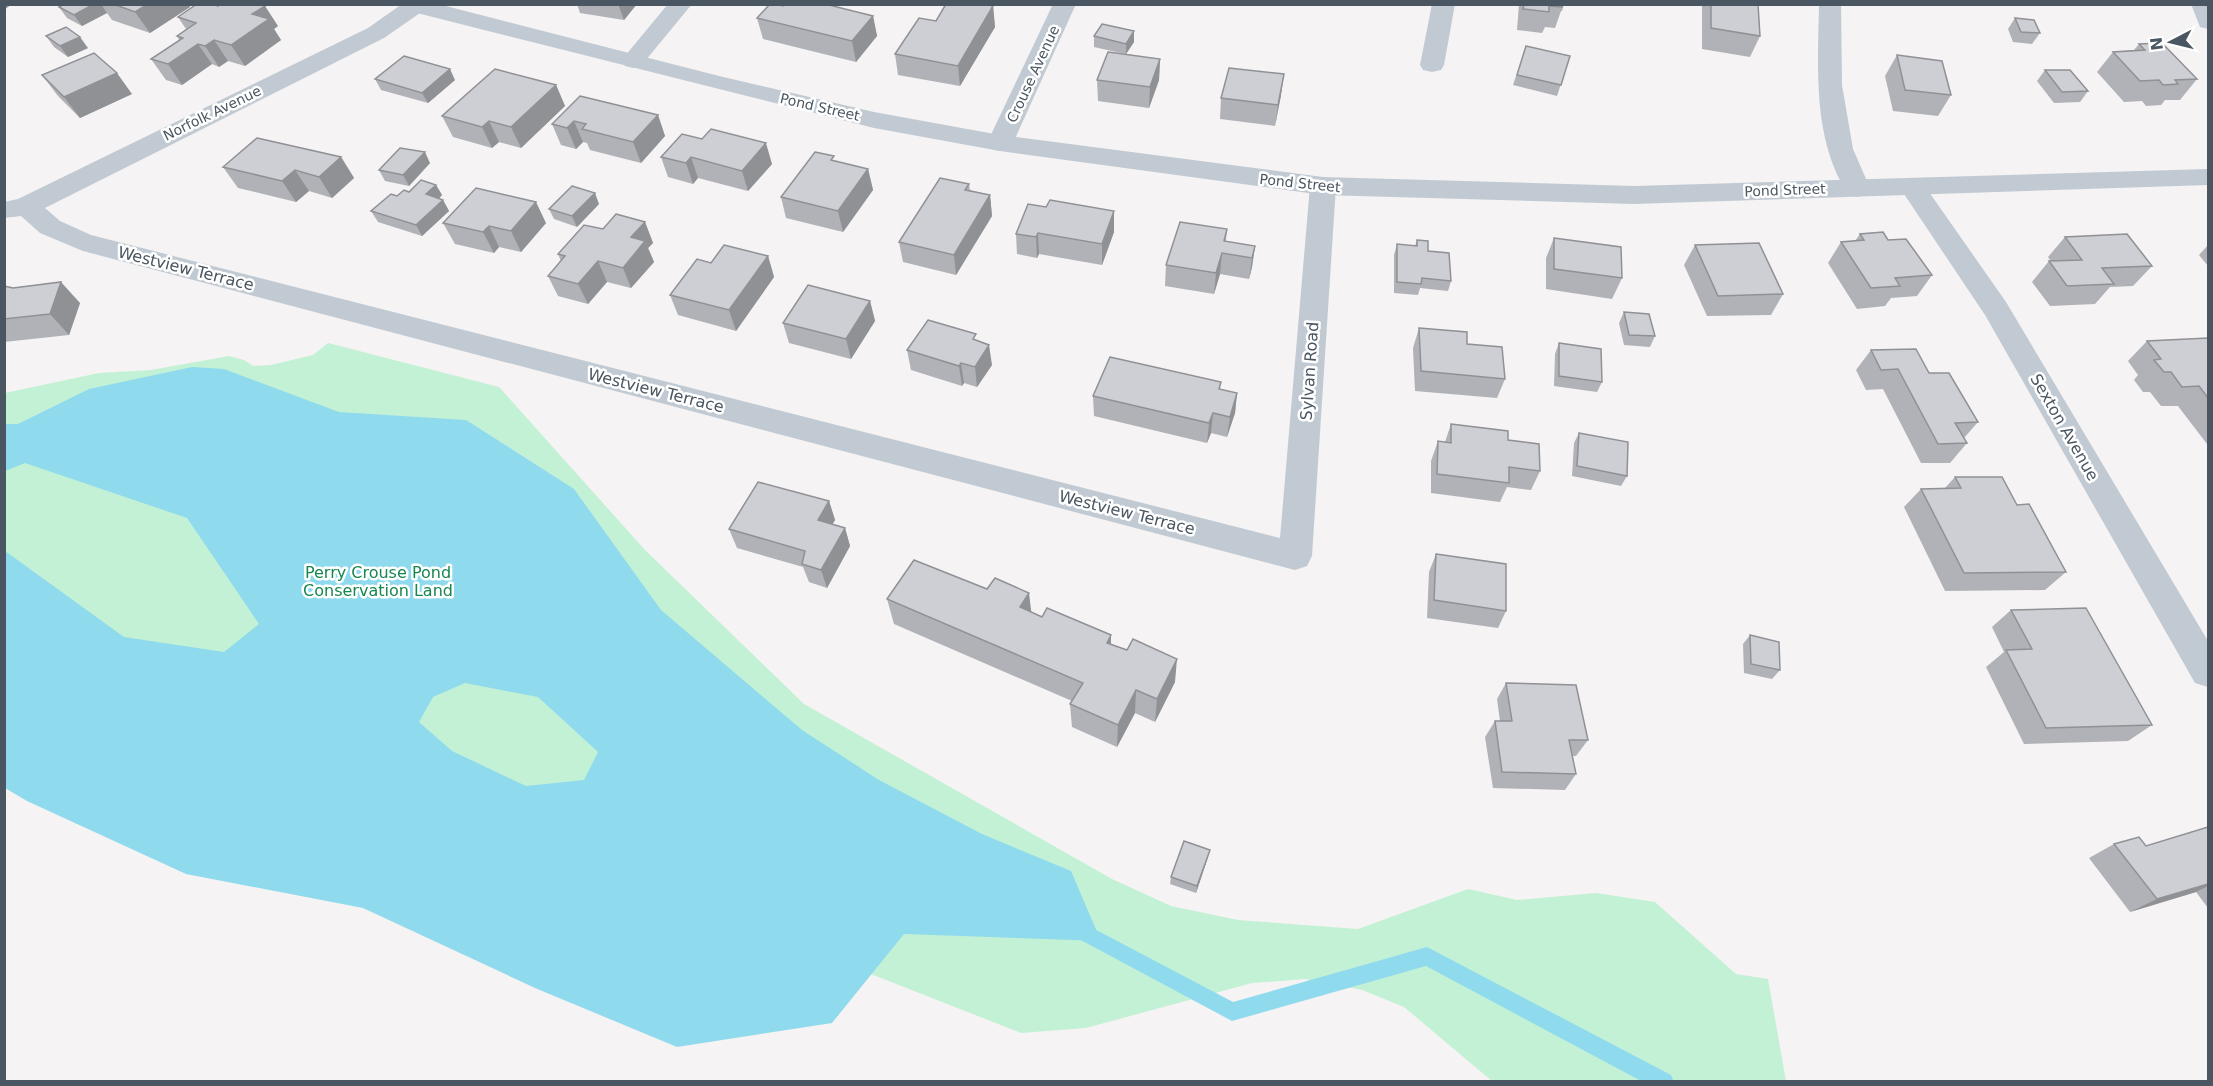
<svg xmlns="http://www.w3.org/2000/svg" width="2213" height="1086" viewBox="0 0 2213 1086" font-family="'DejaVu Sans',sans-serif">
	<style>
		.green { fill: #c3f1d5 }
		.water { fill: #90daee; fill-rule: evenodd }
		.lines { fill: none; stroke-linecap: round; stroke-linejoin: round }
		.stream { fill: #90daee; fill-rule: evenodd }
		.minor { fill: #c1cad2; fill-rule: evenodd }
		.tertiary { fill: #c1cad2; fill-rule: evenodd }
		.wall { fill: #b0b2b7 }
		.shaded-wall { fill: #909195 }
		.building { fill: #cdcfd5; stroke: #909195; stroke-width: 1.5 }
		.labels { text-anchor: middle; stroke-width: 5; stroke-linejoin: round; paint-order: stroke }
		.far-street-label { font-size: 14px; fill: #4a5661; stroke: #fff }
		.street-label { font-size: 16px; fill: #4a5661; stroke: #fff }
		.park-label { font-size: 16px; fill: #17864f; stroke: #fff }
	</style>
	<rect width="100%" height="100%" fill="#f5f3f3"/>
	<!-- green -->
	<path class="green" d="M328,343l171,44 146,163 159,154 308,175 59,27 67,14 120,9 110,-40 49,11 79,-7 59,9 81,72 32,5 18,102h-294l-88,-74 -42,-17 -57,-11 -53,4 -166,45 -65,5 -1016,-399v-241l94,-20 52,-3 78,-14 15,4 9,6 18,-1 42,-10z"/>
	<!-- water -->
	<path class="water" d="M192,367l32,2 115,43 127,8 108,69 87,121 141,120 77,50 103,54 89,37 30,70 -197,-7 -72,89 -155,24 -142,-59 -172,-80 -177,-34 -159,-73 -22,-13v-237l119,86 100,15 35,-28 -72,-106 -162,-55 -20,8v-47h13l71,-35zM465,683l73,14 60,55 -14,28 -58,6 -74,-35 -33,-29 14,-25z"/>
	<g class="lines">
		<!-- stream -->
		<path class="stream" d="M1083,923l150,79 194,-55 244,128 3,7h-31l-217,-116 -194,55 -155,-83 -3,-6 3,-6z"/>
		<!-- minor -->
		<g class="minor">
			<path d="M402,4l24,2 -3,5 -39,27 -339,170 15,13 31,14 1189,303 30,-352 4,-6 9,-3 9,3 4,6 -24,370 -5,10 -12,4 -1212,-319 -43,-18 -19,-17 -17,2v-16l14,-3 350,-171z"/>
			<path d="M668,4h24l-51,62 -8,2 -8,-2 -4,-5 4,-5z"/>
			<path d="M1053,4h23l-63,139 -4,6 -9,2 -9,-2 -4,-6z"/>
			<path d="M1432,4h23l-11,61 -3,5 -9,2 -9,-2 -3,-5z"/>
			<path d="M1819,4h22l1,81 11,64 17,39 -4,6 -9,3 -9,-3c-36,-55 -30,-127 -29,-190z"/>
			<path d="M2191,4h17v25l-8,-2z"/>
			<path d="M1913,179l9,3 84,120 202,339v46l-13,-4 -210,-368 -85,-127 4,-6z"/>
		</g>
		<!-- tertiary -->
		<path class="tertiary" d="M398,4h40l281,72 155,36 126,23 323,42 311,9 574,-17v16l-574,19 -311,-9 -323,-44 -126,-23 -473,-119z"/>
	</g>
	<!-- wall -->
	<g class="wall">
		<path d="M64,4h124l2,3 -40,26 -38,-13 -5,-7 -25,13 -15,-8 -8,-11z"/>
		<path d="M577,4h60l-13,16 -44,-7z"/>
		<path d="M1519,4h45l-2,7h-1l-6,17 -10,-1 -3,6 -25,-3z"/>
		<path d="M1702,4h56l2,32 -10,21 -48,-8z"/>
		<path d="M783,6l90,10 4,20 -21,26 -93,-23 -6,-21z"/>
		<path d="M993,6l2,21 -35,59 -62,-11 -3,-21 41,-33z"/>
		<path d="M178,17l100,9 -4,3 7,11 -36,26 -17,-5 -9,6 -7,-3 -30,21 -16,-5 -15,-21 28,-19 -2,-4 9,-7z"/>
		<path d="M2015,18l25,15 -8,11 -19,-2 -5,-13z"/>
		<path d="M1134,31v11l-8,12 34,5 -1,21 -10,28 -51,-7 -1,-21 28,-26 -31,-7v-11z"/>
		<path d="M46,36l42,12 -20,9 -14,-10z"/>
		<path d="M2139,44l58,35 -17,21h-15l-4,5 -15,1 -4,-5 -18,1 -27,-30 16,-20 21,-2z"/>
		<path d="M1526,46l44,10 -13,40 -44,-11z"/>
		<path d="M1897,55l54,40 -13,21 -45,-5 -8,-35z"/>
		<path d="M2045,70l43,21 -8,11 -26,1 -17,-22z"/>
		<path d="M42,75l90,19 -52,24 -22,-22z"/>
		<path d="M375,79l80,1 -27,23 -47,-13z"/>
		<path d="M556,85l9,21 -44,42 -22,-6 -7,6 -39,-11 -11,-21z"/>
		<path d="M1281,95l-6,31 -55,-7 1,-21z"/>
		<path d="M580,96l78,19 7,21 -24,27 -51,-13 -3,-7 -4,-1 -7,7 -15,-4 -9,-21z"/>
		<path d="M682,134l90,30 -24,27 -50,-13 -5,6 -25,-7 -7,-20z"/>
		<path d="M341,157l13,21 -22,20 -23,-7 -13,11 -58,-14 -15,-21z"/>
		<path d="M835,161l33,8 5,21 -30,42 -57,-14 -5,-21z"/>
		<path d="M430,163l-21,23 -24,-5 -6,-11z"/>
		<path d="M969,184l1,6 20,5 2,21 -36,59 -53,-13 -4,-20z"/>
		<path d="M436,185l6,10 -3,4 4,1 6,11 -27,25 -44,-14 -7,-11 26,-15z"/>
		<path d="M599,204l-22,23 -23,-8 -5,-10z"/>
		<path d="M1046,207l68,4v21l-12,33 -63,-11 -2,4 -20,-4 -1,-20z"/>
		<path d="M645,222l8,21 -5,5 6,14 -23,26 -24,-6 -19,22 -30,-8 -10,-20 13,-15 -3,-7 45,-25z"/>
		<path d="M443,223h103l-25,29 -22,-5 -5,6 -39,-9z"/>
		<path d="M1227,229l-1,12 29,5 -3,21 -3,12 -29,-5 -6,20 -49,-8 1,-21z"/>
		<path d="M1860,234l28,6 44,35 -15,21 -26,2 -6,8 -28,3 -29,-46 13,-21 14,-1z"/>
		<path d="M2065,237l87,29 -19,20 -23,1 -15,17 -45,2 -18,-24 17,-21h2l-3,-4z"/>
		<path d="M1554,238l68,40 -10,21 -66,-10v-31z"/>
		<path d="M1417,240l11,11 23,30 -3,10 -28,-3 -2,7 -24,-2v-38l3,-11 18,2z"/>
		<path d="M1695,245l88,49 -12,21 -64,1 -23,-51z"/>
		<path d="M2208,245v21l-9,-11z"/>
		<path d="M768,256l6,21 -38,54 -58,-16 -8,-20 41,-32z"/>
		<path d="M4,286l9,2 67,15 -11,32 -65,7z"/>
		<path d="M870,301l5,20 -24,38 -62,-16 -6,-20z"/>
		<path d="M1624,312l31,24 -5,11 -26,-2 -5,-22z"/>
		<path d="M1419,328l48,16 38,35 -8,19 -82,-7 -2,-43z"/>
		<path d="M2208,338v106h-1l-29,-38h-17l-11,-14h-7l-9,-12 4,-5 -10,-14 19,-20z"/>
		<path d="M977,341l15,24 -15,22 -13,-4 -2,3 -51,-16 -4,-20z"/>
		<path d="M1559,343l43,39 -5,10 -43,-6 1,-32z"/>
		<path d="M1871,350l58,23 49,49 -14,16 3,5 -17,20h-29l-38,-74 -17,1 -10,-20z"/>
		<path d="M1220,389l17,4 -2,20 -8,24 -16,-4 -4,10 -113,-27 -1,-20z"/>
		<path d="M1451,424l57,16 32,31 -9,19 -24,-3 -7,15 -69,-9v-32l7,-20 7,1z"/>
		<path d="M1579,433l48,43 -6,10 -49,-10 2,-33z"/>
		<path d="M1955,477l62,28 49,67 -21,18 -100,1 -41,-84 17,-18 24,-1z"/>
		<path d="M829,501l6,19 -3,4 13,4 5,18 -23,42 -18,-6 -6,-15 -66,-19 -8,-19z"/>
		<path d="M1436,554l70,57 -8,17 -71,-10 2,-46z"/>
		<path d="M887,599l144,13 80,32 64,38 -20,40 -20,-9 -18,34 -45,-20 -2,-23 2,-3 -178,-77z"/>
		<path d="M2011,610l141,115 -24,16 -104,3 -38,-77 18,-15 -12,-25z"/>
		<path d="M1750,635l30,35 -8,9 -28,-6 -1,-29z"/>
		<path d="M1506,683l82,57 -12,16h-4l4,18 -11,16 -72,-2 -8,-51 10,-16h5l-3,-22z"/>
		<path d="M2208,827v81l-12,-16 -66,20 -41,-54 25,-14 32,2z"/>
		<path d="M1208,857l-12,36 -26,-9 1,-7z"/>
	</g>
	<!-- shaded-wall -->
	<g class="shaded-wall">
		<path d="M4,4h8l-8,6z"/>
		<path d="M94,4h7l6,9 -25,13 -8,-11z"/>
		<path d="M148,4h40l2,3 -40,26 -15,-21z"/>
		<path d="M618,4h19l-13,16z"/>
		<path d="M265,6l13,20 -4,3 7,11 -36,26 -14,-21 21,-31z"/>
		<path d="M993,6l2,21 -35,59 -2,-20z"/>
		<path d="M873,16l4,20 -21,26 -4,-21z"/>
		<path d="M1134,31v11l-8,12v-10z"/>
		<path d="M80,37l8,11 -20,9 -8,-11z"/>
		<path d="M214,40l14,21 -9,6 -14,-21z"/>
		<path d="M198,44l14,20 -30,21 -14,-21z"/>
		<path d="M1160,59l-1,21 -10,28 1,-21z"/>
		<path d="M450,69l5,11 -27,23 -6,-10z"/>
		<path d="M117,73l15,21 -52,24 -16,-21z"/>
		<path d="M1284,74l-3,21 -6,31 3,-21z"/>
		<path d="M556,85l9,21 -44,42 -10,-21z"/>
		<path d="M658,115l7,21 -24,27 -8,-21z"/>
		<path d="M489,121l10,21 -7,6 -10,-21z"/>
		<path d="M574,121l9,21 -7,7 -9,-21z"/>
		<path d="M766,143l6,21 -24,27 -6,-20z"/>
		<path d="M425,152l5,11 -21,23 -6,-11z"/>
		<path d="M341,157l13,21 -22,20 -13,-21z"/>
		<path d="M691,157l7,21 -5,6 -7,-21z"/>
		<path d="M868,169l5,21 -30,42 -5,-21z"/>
		<path d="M295,170l14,21 -13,11 -14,-21z"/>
		<path d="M436,185l6,10 -10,10 -6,-11z"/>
		<path d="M595,193l4,11 -22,23 -5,-11z"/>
		<path d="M990,195l2,21 -36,59 -2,-20z"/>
		<path d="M443,200l6,11 -27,25 -6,-11z"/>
		<path d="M536,202l10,21 -25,29 -10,-21z"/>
		<path d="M1114,211v21l-12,33v-21z"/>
		<path d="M645,222l8,21 -5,5 6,14 -23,26 -8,-20 8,-31z"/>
		<path d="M489,226l10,21 -5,6 -11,-21z"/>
		<path d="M1038,233l1,21 -2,4 -1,-21z"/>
		<path d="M1255,246l-3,21 -3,12 3,-21z"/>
		<path d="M1222,253l-2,21 -6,20 2,-21z"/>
		<path d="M768,256l6,21 -38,54 -7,-21z"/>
		<path d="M598,261l9,21 -19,22 -10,-20z"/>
		<path d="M61,282l19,21 -11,32 -19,-21z"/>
		<path d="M870,301l5,20 -24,38 -5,-20z"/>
		<path d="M989,345l3,20 -15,22 -2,-20z"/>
		<path d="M961,363l3,20 -2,3 -3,-20z"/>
		<path d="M1237,393l-2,20 -8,24 3,-20z"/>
		<path d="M1213,413l-2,20 -4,10 2,-20z"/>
		<path d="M829,501l6,19 -11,19 -6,-19z"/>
		<path d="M845,528l5,18 -23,42 -6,-18z"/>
		<path d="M1029,593l3,25 -12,-11z"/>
		<path d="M1111,635v24l-4,-16z"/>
		<path d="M1177,659l-2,23 -20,40 2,-23z"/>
		<path d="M1136,690l-1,23 -18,34 1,-22z"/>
		<path d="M1210,850l-2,7 -12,36 1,-7z"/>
		<path d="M2208,884v2l-12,6 -66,20 27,-13z"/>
	</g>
	<!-- building -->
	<g class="building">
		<path d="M64,4h30l-20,11 -15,-8z"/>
		<path d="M113,4h35l-13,8z"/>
		<path d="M197,4h16l5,2 2,-2h41l4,2 -13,8 17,5 -38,26 -17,-5 -9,6 -7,-2 -30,20 -17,-5 32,-21 -6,-2 19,-13 -18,-6z"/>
		<path d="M770,4h7l6,2 2,-2h40l48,12 -21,25 -95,-23z"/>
		<path d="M946,4h37l10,2 -35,60 -63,-12 24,-36 17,3z"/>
		<path d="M1524,4h38v3l-13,-1v6l-26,-3z"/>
		<path d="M1711,4h47l2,32 -49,-8z"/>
		<path d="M2015,18l19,2 6,13 -19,-1z"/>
		<path d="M1102,24l32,7 -8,13 -32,-8z"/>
		<path d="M66,27l14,10 -20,9 -14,-10z"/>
		<path d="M2162,43l35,36 -22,1 3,4 -15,1 -4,-5 -19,1 -27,-29 32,-2 -6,-6z"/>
		<path d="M1526,46l44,10 -9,29 -44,-10z"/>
		<path d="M1108,52l52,7 -10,28 -53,-7z"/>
		<path d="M94,53l23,20 -53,24 -22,-22z"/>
		<path d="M1897,55l45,6 9,34 -46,-5z"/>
		<path d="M404,56l46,13 -28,24 -47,-14z"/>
		<path d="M1229,68l55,6 -6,31 -57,-7z"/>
		<path d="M495,69l61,16 -45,42 -22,-6 -7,6 -40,-11z"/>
		<path d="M2045,70h25l18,21 -26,1z"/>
		<path d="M580,96l78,19 -25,27 -51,-13 4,-5 -12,-3 -7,7 -15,-4z"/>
		<path d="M711,129l55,14 -24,28 -51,-14 -5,6 -25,-6 21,-23 20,5z"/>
		<path d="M257,138l84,19 -22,20 -24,-7 -13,11 -59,-14z"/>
		<path d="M400,148l25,4 -22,23 -24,-5z"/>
		<path d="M815,152l19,4 -3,4 37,9 -30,42 -57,-14z"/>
		<path d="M940,178l29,6 -4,6 25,5 -36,60 -55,-13z"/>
		<path d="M421,180l15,5 -10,9 17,6 -27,25 -45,-14 20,-17 6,2 7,-6 5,2z"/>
		<path d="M572,186l23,7 -23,23 -23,-7z"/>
		<path d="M476,188l60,14 -25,29 -22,-5 -6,6 -40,-9z"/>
		<path d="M1050,200l64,11 -12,33 -64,-11 -2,4 -20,-3 12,-30 18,3z"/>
		<path d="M616,214l29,8 -14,15 14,4 -22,27 -25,-7 -20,23 -30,-8 17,-20 -7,-2 26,-29 19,4z"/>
		<path d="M1180,222l47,7 -3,12 31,5 -3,12 -30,-5 -6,20 -50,-8z"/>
		<path d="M1883,232l5,8 18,-1 26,36 -37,3 5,8 -29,2 -30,-46 23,-2 -4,-6z"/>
		<path d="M2127,234l25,32 -50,2 12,16 -47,2 -18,-25 33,-1 -17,-23z"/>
		<path d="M1554,238l67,9 1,31 -68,-9z"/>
		<path d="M1417,240l11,1v10l21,2 2,28 -29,-3 -1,6 -24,-2v-38l20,2z"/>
		<path d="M1759,243l24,51 -65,2 -23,-51z"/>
		<path d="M724,245l44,11 -39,54 -59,-15 27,-36 14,4z"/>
		<path d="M61,282l-11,32 -46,5v-33l9,2z"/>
		<path d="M808,285l62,16 -24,38 -63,-16z"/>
		<path d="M1624,312l25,2 6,22 -26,-1z"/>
		<path d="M928,320l48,14 -3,5 16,6 -14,22 -14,-4 -2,3 -52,-16z"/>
		<path d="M1419,328l48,4v12l35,3 3,32 -84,-8z"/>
		<path d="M2208,338v60l-9,-12 -17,1 -11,-15h-7l-10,-12 7,-1 -14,-18z"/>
		<path d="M1559,343l42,6 1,33 -43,-6z"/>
		<path d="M1916,349l13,24h20l29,49 -23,1 12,20 -29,1 -40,-75 -17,1 -10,-20z"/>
		<path d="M1110,357l111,25 -2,7 18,4 -7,24 -17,-4 -4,10 -116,-27z"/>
		<path d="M1451,424l57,7v9l31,4 1,27 -31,-4v16l-72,-9 1,-33 13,2z"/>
		<path d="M1579,433l49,9 -1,34 -50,-10z"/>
		<path d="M1955,477h47l15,28 12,-1 37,68 -102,1 -43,-84 40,-1z"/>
		<path d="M758,482l71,19 -11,19 27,8 -24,42 -19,-6 3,-13 -76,-22z"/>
		<path d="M1436,554l70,10v47l-72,-11z"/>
		<path d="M914,560l73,29 8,-11 34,15 -9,14 22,10 5,-9 64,27 -4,8 20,7 6,-11 44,20 -20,40 -21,-9 -18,35 -48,-21 13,-21 -196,-84z"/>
		<path d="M2086,608l66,117 -106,3 -40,-78 26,-1 -21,-39z"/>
		<path d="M1750,635l29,7 1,28 -29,-6z"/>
		<path d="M1506,683l70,2 12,55h-19l7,34 -74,-2 -7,-51h17z"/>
		<path d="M2208,827v57l-51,15 -43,-55 25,-7 7,9z"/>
		<path d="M1184,841l26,9 -13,36 -26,-9z"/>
	</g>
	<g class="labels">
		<!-- far-street labels -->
		<g class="far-street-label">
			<text transform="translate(1033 74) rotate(-65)" y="5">Crouse Avenue</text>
			<text transform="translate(820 107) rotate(13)" y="5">Pond Street</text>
			<text transform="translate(212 113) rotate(-26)" y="5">Norfolk Avenue</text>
			<text transform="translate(1300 183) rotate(6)" y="5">Pond Street</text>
			<text transform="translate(1785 190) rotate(-2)" y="5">Pond Street</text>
		</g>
		<!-- street labels -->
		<g class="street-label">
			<text transform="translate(186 268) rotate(14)" y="6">Westview Terrace</text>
			<text transform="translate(1309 371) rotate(-86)" y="6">Sylvan Road</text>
			<text transform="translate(656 390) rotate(14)" y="6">Westview Terrace</text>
			<text transform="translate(2065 427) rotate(60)" y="6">Sexton Avenue</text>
			<text transform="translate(1127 512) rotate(14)" y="6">Westview Terrace</text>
		</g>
		<!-- park labels -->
		<g class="park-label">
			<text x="378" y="578">Perry Crouse Pond<tspan x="378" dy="18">Conservation Land</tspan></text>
		</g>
	</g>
	<!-- border -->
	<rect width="2213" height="1086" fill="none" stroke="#4a5661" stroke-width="12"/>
	<!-- north arrow -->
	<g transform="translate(2171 42) rotate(263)" stroke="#ffffff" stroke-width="4.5" paint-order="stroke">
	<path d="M0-4.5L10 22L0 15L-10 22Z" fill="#4a5661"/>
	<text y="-9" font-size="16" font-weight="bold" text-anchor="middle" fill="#4a5661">N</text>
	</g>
</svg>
